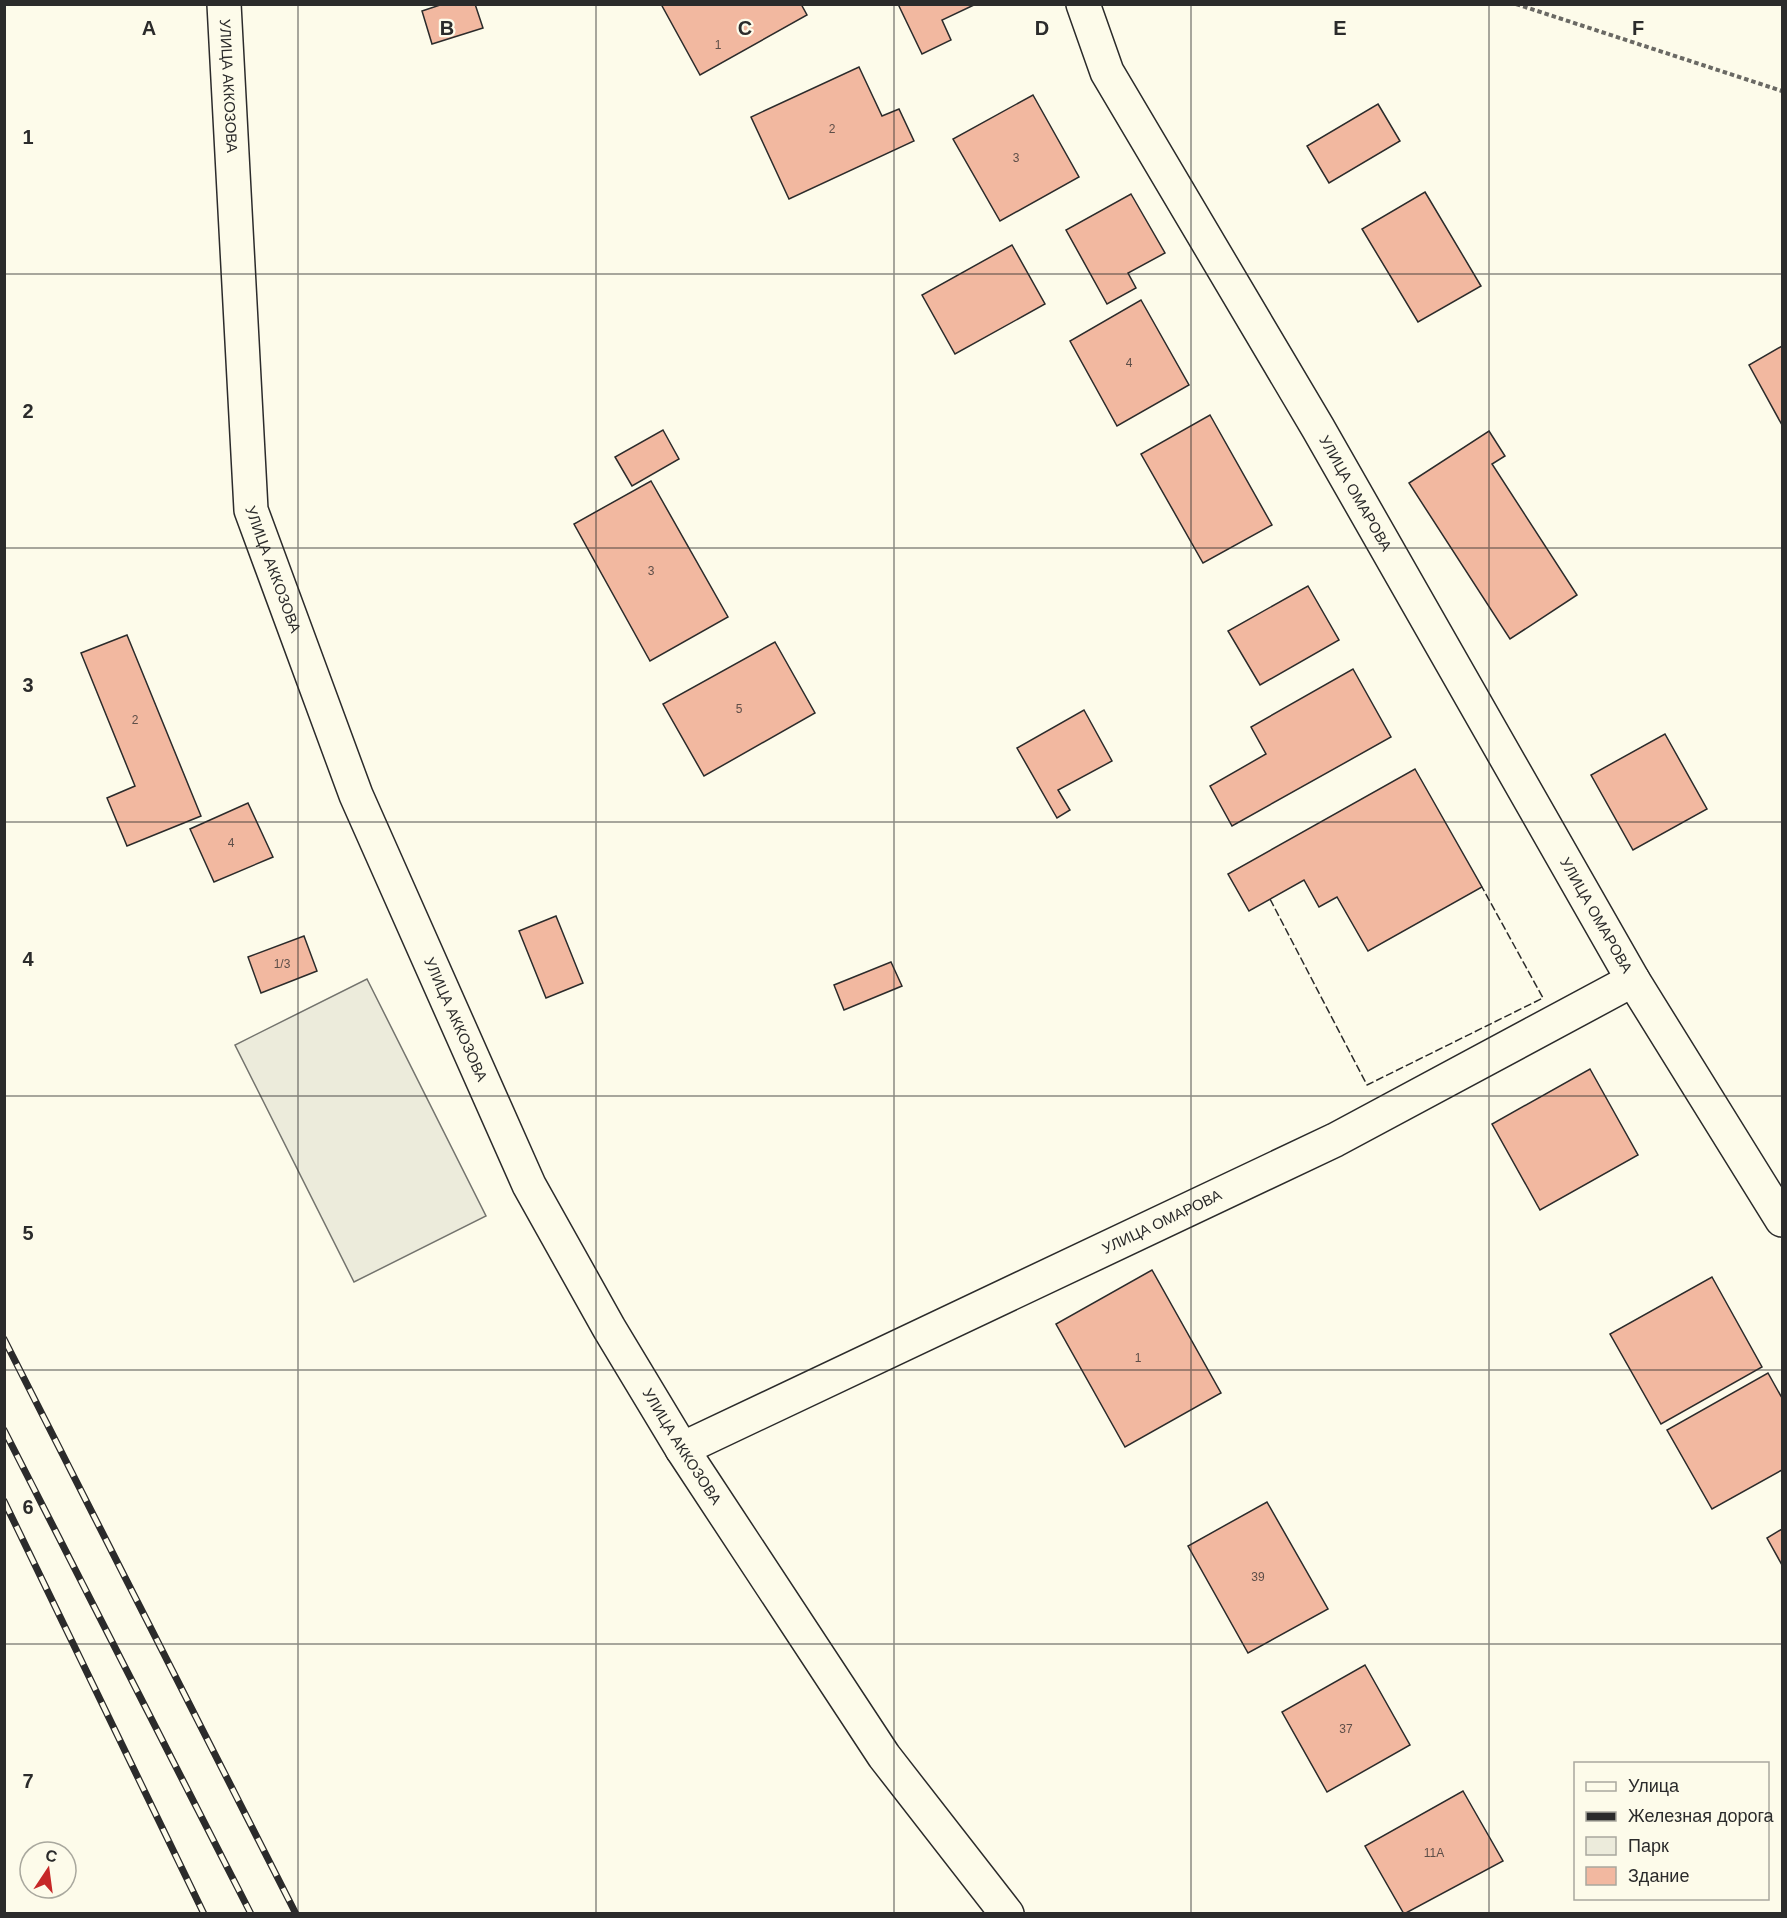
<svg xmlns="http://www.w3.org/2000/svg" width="1787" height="1918" viewBox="0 0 1787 1918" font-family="Arial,sans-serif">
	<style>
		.green { fill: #ecebdb; stroke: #74746e; stroke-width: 1.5 }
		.building { fill: #f2b8a0; stroke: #2b2b2b; stroke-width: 1.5 }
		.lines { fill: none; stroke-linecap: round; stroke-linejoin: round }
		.minor-casing { stroke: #2b2b2b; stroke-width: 36 }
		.path { stroke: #6a6964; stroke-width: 4; stroke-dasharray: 4.5 3; stroke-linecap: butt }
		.minor { stroke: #fdfbea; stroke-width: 33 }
		.rail-casing { stroke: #2b2b2b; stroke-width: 7 }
		.rail { stroke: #fdfbea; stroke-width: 4.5; stroke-dasharray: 14; stroke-linecap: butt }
		.fence { stroke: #2b2b2b; stroke-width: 1.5; stroke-dasharray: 8 3; stroke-linecap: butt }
		.grid { fill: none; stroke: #2b2b2b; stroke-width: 1.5; stroke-opacity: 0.55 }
		.labels { text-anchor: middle; stroke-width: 4.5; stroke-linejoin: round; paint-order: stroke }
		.number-label { font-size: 12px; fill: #5d4e48 }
		.street-label { font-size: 15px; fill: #2b2b2b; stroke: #fdfbea }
		.grid-label { font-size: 20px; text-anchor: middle; font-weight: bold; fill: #2b2b2b; stroke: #fdfbea; stroke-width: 4.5; stroke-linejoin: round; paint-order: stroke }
	</style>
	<rect width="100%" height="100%" fill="#fdfbea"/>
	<!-- green -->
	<path class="green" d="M367,979l119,237 -132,66 -119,-237z"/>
	<!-- building -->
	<g class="building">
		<path d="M443,4h32l8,24 -51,16 -10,-33z"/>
		<path d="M661,4h140l6,11 -107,60z"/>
		<path d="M898,4h78l-34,16 9,20 -29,14z"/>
		<path d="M859,67l23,49 17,-7 15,32 -125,58 -38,-82z"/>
		<path d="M1033,95l46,82 -79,44 -47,-82z"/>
		<path d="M1378,104l22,37 -71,42 -22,-37z"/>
		<path d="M1425,192l56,94 -63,36 -56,-93z"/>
		<path d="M1131,194l34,59 -37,20 8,15 -29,16 -41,-74z"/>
		<path d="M1012,245l33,59 -90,50 -33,-59z"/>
		<path d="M1141,300l48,85 -72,41 -47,-85z"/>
		<path d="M1782,346v79l-33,-60z"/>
		<path d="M1210,415l62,110 -69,38 -62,-109z"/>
		<path d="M663,430l16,29 -47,27 -17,-29z"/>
		<path d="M1489,431l16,25 -13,8 85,131 -67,44 -101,-156z"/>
		<path d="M651,481l77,136 -78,44 -76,-137z"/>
		<path d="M1308,586l31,54 -79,45 -32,-54z"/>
		<path d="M127,635l74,181 -74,30 -20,-48 28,-12 -54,-133z"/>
		<path d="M775,642l40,71 -111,63 -41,-72z"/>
		<path d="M1353,669l38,68 -159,89 -22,-40 56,-32 -15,-27z"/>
		<path d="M1084,710l28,51 -54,29 12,20 -13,8 -40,-70z"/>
		<path d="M1665,734l42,75 -74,41 -42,-75z"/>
		<path d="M1415,769l67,118 -114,64 -31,-54 -18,10 -15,-27 -55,31 -21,-37z"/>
		<path d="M248,803l25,54 -59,25 -24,-53z"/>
		<path d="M556,916l27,67 -37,15 -27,-67z"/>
		<path d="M304,936l13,35 -56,22 -13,-36z"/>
		<path d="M891,962l11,24 -58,24 -10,-25z"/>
		<path d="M1590,1069l48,86 -98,55 -48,-86z"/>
		<path d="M1152,1270l69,123 -96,54 -69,-123z"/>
		<path d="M1712,1277l50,90 -101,57 -51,-90z"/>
		<path d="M1768,1373l14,25v72l-70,39 -45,-79z"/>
		<path d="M1267,1502l61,107 -80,44 -60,-107z"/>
		<path d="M1782,1529v36l-15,-27z"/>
		<path d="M1365,1665l45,80 -83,47 -45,-80z"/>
		<path d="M1463,1791l40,70 -99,53 -39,-68z"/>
	</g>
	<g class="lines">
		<!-- minor casing -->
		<g class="minor-casing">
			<g id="minor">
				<path id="s1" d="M224,4l27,506 105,285 173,390 80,143 73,121 202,307 123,158"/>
				<path id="s2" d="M1083,4l24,68 211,356 315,552 149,240"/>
				<path id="s3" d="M682,1449l653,-309 298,-160"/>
			</g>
		</g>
		<!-- path -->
		<path class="path" d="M1516,4l266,87"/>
		<!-- minor -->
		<use href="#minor" class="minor"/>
		<!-- rail casing -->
		<g class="rail-casing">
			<g id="rail">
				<path d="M4,1339l292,575"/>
				<path d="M4,1430l247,484"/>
				<path d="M4,1501l200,413"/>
			</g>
		</g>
		<!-- rail -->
		<use href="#rail" class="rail"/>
		<!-- fence -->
		<path class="fence" d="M1270,899l97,186 176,-87 -61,-111"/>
	</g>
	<!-- grid -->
	<path class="grid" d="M298,4v1910M596,4v1910M894,4v1910M1191,4v1910M1489,4v1910M4,274h1778M4,548h1778M4,822h1778M4,1096h1778M4,1370h1778M4,1644h1778"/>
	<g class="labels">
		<!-- number labels -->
		<g class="number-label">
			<text x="718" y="49">1</text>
			<text x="832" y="133">2</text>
			<text x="1016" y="162">3</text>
			<text x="1129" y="367">4</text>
			<text x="651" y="575">3</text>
			<text x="739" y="713">5</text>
			<text x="135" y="724">2</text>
			<text x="231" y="847">4</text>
			<text x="282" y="968">1/3</text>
			<text x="1138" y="1362">1</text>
			<text x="1258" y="1581">39</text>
			<text x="1346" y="1733">37</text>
			<text x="1434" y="1857">11А</text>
		</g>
		<!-- street labels -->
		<g class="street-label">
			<text dy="5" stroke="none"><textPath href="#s1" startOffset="82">УЛИЦА АККОЗОВА</textPath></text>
			<text dy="5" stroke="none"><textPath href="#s2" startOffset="561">УЛИЦА ОМАРОВА</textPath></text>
			<text dy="5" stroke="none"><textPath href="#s1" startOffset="570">УЛИЦА АККОЗОВА</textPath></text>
			<text dy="5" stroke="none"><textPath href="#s2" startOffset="1047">УЛИЦА ОМАРОВА</textPath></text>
			<text dy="5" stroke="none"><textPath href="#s1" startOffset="1056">УЛИЦА АККОЗОВА</textPath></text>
			<text dy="5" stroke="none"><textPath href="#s3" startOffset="531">УЛИЦА ОМАРОВА</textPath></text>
			<text dy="5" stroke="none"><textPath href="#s1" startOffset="1540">УЛИЦА АККОЗОВА</textPath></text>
		</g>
	</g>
	<g class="grid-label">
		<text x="149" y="35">A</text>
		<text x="447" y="35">B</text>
		<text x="745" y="35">C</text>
		<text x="1042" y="35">D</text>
		<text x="1340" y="35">E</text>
		<text x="1638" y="35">F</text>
		<text x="28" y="144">1</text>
		<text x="28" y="418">2</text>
		<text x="28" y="692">3</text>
		<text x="28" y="966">4</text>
		<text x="28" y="1240">5</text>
		<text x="28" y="1514">6</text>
		<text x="28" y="1788">7</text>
	</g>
	<!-- border -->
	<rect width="1787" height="1918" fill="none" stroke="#2b2b2b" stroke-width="12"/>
	<!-- legend -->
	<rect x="1574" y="1762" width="195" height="138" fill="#fdfbea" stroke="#a9a89e" stroke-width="1.5"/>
	<rect x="1586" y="1782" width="30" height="9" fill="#fdfbea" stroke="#a9a89e" stroke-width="1.5"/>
	<text x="1628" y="1792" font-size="18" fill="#2b2b2b">Улица</text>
	<rect x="1586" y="1812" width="30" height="9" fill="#2b2b2b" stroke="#a9a89e" stroke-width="1.5"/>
	<text x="1628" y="1822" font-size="18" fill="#2b2b2b">Железная дорога</text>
	<rect x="1586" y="1837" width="30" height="18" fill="#ecebdb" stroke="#a9a89e" stroke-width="1.5"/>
	<text x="1628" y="1852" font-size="18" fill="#2b2b2b">Парк</text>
	<rect x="1586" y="1867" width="30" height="18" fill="#f2b8a0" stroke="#a9a89e" stroke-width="1.5"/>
	<text x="1628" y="1882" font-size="18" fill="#2b2b2b">Здание</text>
	<!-- north arrow -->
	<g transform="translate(48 1870) rotate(13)"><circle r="28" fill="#fdfbea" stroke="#a9a89e" stroke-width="1.5"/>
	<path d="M0-4.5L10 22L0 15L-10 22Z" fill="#c62828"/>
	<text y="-9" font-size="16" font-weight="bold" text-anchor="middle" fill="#2b2b2b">С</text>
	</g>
</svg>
